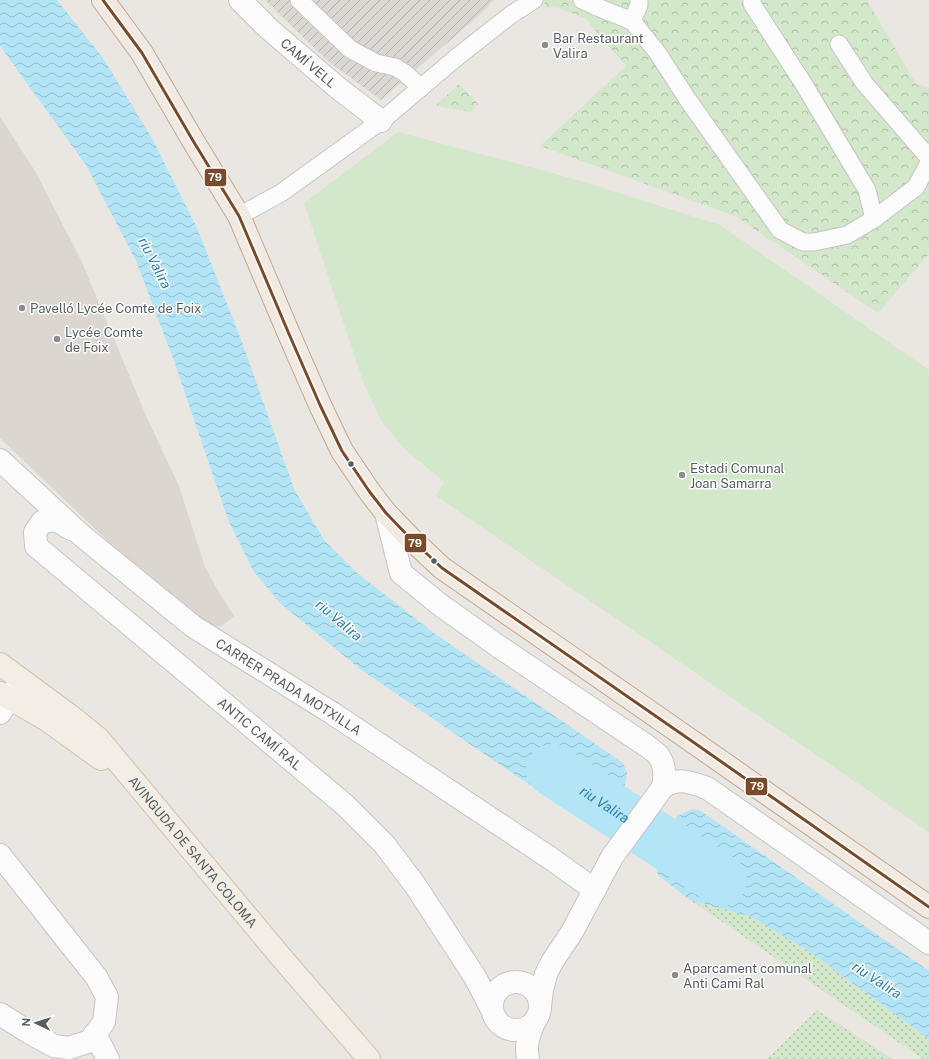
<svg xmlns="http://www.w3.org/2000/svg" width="929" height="1059" viewBox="0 0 929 1059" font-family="'Public Sans',sans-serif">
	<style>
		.industrial { fill: url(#industrial-furrows) }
		.education { fill: #dcd6d1 }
		.grass { fill: url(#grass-dots) }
		.park { fill: url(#park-crowns) }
		.pitch { fill: #d3e7ca }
		.water { fill: url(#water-waves) }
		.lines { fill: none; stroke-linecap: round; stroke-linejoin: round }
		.river { stroke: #b3e5f6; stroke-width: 52 }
		.service-casing { stroke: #c6c5c5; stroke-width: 19 }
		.minor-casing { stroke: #c6c5c5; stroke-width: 24 }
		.primary-casing { stroke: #d4c2ad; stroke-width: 24 }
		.trunk-casing { stroke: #c1a990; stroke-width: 24 }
		.service { stroke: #fcfbfb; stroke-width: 17 }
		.minor { stroke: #fcfbfb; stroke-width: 22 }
		.primary { stroke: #f2ede5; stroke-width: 22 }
		.trunk { stroke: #f0eae2; stroke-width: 22 }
		.bus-1-casing { stroke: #fff; stroke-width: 6 }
		.bus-1 { stroke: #7a4b2a; stroke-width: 3 }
		.poi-dot { fill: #8a8e8e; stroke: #fff; stroke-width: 1.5 }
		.bus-dot { fill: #575e61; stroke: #fff; stroke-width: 1.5 }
		.labels { text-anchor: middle; stroke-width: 3; stroke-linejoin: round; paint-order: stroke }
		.poi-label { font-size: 13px; fill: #575e61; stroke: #fff; text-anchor: start }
		.street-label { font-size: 13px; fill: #575e61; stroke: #fff }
		.water-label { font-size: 14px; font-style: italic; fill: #2d7ea7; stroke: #fff }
		.line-badge { stroke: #fff; stroke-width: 1.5 }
		.badge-label { font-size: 11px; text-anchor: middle; font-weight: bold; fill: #fff }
	</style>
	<defs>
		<pattern id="industrial-furrows" width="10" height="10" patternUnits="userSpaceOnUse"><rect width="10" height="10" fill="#dbd7d3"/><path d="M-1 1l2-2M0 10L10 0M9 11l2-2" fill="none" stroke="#b4b2af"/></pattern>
		<pattern id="grass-dots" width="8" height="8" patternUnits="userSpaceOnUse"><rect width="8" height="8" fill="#d3e7ca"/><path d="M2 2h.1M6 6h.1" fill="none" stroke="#aebea7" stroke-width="1.8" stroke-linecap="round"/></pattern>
		<pattern id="park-crowns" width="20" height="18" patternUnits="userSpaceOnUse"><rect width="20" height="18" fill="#d3e7ca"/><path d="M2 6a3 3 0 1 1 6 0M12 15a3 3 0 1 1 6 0" fill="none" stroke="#aebea7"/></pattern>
		<pattern id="water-waves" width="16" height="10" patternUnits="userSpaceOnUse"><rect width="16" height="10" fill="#b3e5f6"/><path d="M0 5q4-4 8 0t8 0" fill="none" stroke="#94bdcb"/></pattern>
	</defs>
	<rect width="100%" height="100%" fill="#eae6e2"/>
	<!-- industrial -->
	<path class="industrial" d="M265,0h229l-10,11 -103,89 -53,-39z"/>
	<!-- education -->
	<path class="education" d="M0,117l35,54 46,89 66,158 32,68 13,41 13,40 15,27 14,22 -12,10 -10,1 -100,-82 -112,-107z"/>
	<!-- grass -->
	<g class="grass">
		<path d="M690,900l62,17 58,35 119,87v20h-6z"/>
		<path d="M817,1010l75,49h-125z"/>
	</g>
	<!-- park -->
	<g class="park">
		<path d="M544,0h323l49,84 13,3v167l-51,59 -143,-97 -195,-70 86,-80 -41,-48 -30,-11 -9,2z"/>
		<path d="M459,84l19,20 -7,8 -36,-6z"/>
	</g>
	<!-- pitch -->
	<path class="pitch" d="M398,132l180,48 142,45 209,145v462l-493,-336 8,-14 -38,-32 -25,-29 -18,-40 -59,-178z"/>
	<!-- water -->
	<g class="water">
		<path d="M0,0h57l46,58 50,82 44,88 45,114 52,147 30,51 33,33 77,60 189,130 4,10 -3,16 -4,15 -17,12 -12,5 -10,-1 -221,-151 -80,-66 -26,-31 -25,-50 -56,-164 -37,-97 -50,-96 -86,-119z"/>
		<path d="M692,809l9,2 228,160v68l-119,-87 -58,-35 -62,-17 -32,-25 -5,-16 2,-10 22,-33z"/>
	</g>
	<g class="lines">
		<!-- river -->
		<path class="river" id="s1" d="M552,770l169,110"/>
		<!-- service casing -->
		<g class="service-casing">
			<g id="service">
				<path d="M299,0l51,49 26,14 19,4 10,6 16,15"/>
				<path d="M582,0l13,6 37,15 25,31 31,48 92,130 23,12h11l33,-7 27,-16 -7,-29 -64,-107 -51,-79v-4"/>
				<path d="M632,21l7,-16v-5"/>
				<path d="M839,44l26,40 64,74"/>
				<path d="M239,216l42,-23 104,-75 72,-61 55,-43 22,-14"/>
				<path d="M874,219l42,-32 13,-24"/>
			</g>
		</g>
		<!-- minor casing -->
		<g class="minor-casing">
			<g id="minor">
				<path id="s2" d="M240,0l29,29 69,59 43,33"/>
				<path id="s3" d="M0,460l81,75 113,92 138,86 218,145 45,32"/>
				<path d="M386,513l15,60 38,31 59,42 149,100c4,3 8,6 11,9 7,9 7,22 5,32"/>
				<path id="s4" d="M71,529l-15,-9 -14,2 -7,10 1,14 309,259 39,39 31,41 60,92 16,31"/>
				<path d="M0,713l20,-31"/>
				<path d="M0,855l97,123 10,19 -3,25 -14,19 -21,7 -15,-2 -24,-13 -30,-19"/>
				<circle cx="516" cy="1006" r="24"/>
				<path d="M540,1007l2,-17 4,-16 6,-12 20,-30 40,-75 51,-70c16,-10 27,-5 44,1l222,155"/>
				<path d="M95,1034l13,25"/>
				<path d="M528,1059c-3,-14 1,-24 6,-37"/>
			</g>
		</g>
		<!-- primary casing -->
		<g class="primary-casing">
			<g id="primary">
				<path id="s5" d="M0,664l72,53 26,21 183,219 88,102"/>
				<path d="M0,693l47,27 54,39"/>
			</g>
		</g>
		<!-- trunk casing -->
		<g class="trunk-casing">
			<path id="trunk" d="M103,0l39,53 50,86 47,77 50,118 31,71 22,46 27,40 17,22 25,26 31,29 254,176 233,163"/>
		</g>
		<!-- service -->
		<use href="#service" class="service"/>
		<!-- minor -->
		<use href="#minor" class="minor"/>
		<!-- primary -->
		<use href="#primary" class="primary"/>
		<!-- trunk -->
		<use href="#trunk" class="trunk"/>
		<!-- bus-1 casing -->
		<g class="bus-1-casing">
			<path id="bus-1" d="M103,0l39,53 50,86 47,77 50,118 31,71 22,46 27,40 17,22 25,26 31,29 254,176 233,163"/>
		</g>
		<!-- bus-1 -->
		<use href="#bus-1" class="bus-1"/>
	</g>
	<!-- markers -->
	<g class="poi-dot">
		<circle cx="545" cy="45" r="4"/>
		<circle cx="22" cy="308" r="4"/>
		<circle cx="57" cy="339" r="4"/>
		<circle cx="682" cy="475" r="4"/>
		<circle cx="675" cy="975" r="4"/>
	</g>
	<g class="bus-dot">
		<circle cx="351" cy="464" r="3.5"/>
		<circle cx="434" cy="561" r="3.5"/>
	</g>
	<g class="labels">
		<!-- poi labels -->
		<g class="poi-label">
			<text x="553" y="43">Bar Restaurant<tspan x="553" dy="15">Valira</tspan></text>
			<text x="30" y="313">Pavelló Lycée Comte de Foix</text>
			<text x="65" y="337">Lycée Comte<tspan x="65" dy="15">de Foix</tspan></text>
			<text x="690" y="473">Estadi Comunal<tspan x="690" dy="15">Joan Samarra</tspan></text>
			<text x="683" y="973">Aparcament comunal<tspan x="683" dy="15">Anti Cami Ral</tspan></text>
		</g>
		<!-- street labels -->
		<g class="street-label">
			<text dy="5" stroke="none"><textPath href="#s2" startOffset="93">CAMÍ VELL</textPath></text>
			<text dy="5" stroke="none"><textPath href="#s3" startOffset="368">CARRER PRADA MOTXILLA</textPath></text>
			<text dy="5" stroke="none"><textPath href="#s4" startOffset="350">ANTIC CAMÍ RAL</textPath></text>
			<text dy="5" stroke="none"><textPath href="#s5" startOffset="271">AVINGUDA DE SANTA COLOMA</textPath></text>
		</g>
		<!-- water labels -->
		<g class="water-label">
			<text transform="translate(155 263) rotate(63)" y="5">riu Valira</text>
			<text transform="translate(339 620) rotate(40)" y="5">riu Valira</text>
			<text dy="5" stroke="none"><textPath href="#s1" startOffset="63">riu Valira</textPath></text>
			<text transform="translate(877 980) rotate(33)" y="5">riu Valira</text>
		</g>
	</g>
	<g class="line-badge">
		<rect x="204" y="168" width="23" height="19" rx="4" fill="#7a4b2a"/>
		<rect x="404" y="533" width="23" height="20" rx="4" fill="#7a4b2a"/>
		<rect x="745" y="777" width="23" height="19" rx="4" fill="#7a4b2a"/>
	</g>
	<g class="badge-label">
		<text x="215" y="181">79</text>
		<text x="415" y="547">79</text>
		<text x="757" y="790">79</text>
	</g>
	<!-- north arrow -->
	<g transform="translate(36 1023) rotate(274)" stroke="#ffffff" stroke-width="3" paint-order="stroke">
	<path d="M0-3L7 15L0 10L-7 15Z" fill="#575e61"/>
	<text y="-6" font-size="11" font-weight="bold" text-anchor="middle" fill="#575e61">N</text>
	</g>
</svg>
